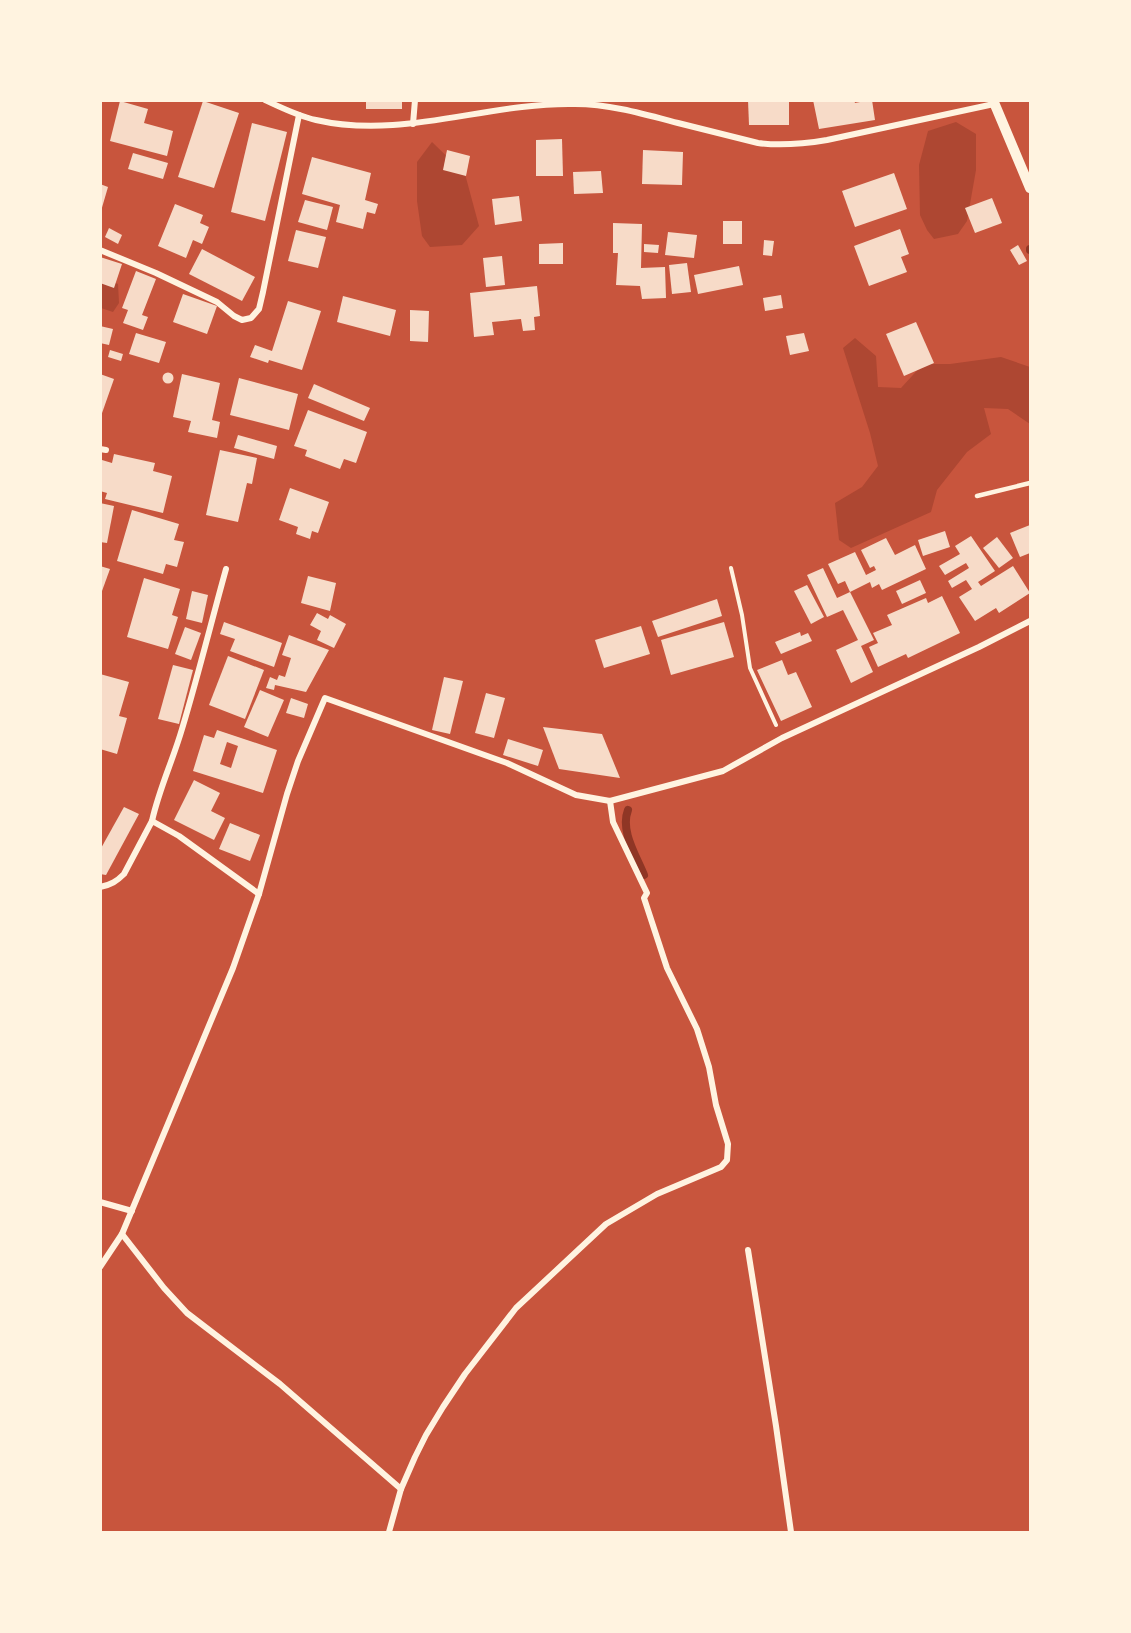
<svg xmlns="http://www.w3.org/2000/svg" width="1131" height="1633" viewBox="0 0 1131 1633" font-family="Jost,sans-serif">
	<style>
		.green { fill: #ae4732 }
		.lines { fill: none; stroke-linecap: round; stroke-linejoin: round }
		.stream { stroke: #8f3625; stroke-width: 8 }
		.building { fill: #f7dbc8; fill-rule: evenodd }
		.path { stroke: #fff3e0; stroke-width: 4 }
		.service { stroke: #fff3e0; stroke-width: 4.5 }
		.minor { stroke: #fff3e0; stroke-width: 6 }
		.tertiary { stroke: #fff3e0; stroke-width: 10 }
	</style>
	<rect width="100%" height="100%" fill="#c8553d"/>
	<!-- green -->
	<g class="green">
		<path d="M956,122l20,12v36l-9,51 -9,13 -24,5 -7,-9 -7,-15 -1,-50 9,-34z"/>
		<path d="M432,142l33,32 14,52 -17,19 -32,2 -8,-11 -5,-35v-39z"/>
		<path d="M100,276l18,8 1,19 -6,9 -12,-4z"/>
		<path d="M855,338l21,18 2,31 23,1 22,-24h27l51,-7 29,10v57l-22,-15 -24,-1 7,26 -24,18 -30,38 -6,22 -80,36 -12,-8 -4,-37 27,-16 16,-21 -8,-33 -27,-85z"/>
	</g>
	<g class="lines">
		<!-- stream -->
		<g class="stream">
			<path d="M1030,249v1"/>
			<path d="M628,810c-8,21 8,45 16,65"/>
		</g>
	</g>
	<!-- building -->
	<g class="building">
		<rect x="366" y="100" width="36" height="9"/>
		<path d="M748,100h41v25h-40z"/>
		<path d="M813,100h41l1,3 5,-1v-2h12l3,20 -56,9z"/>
		<path d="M120,101l28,8 -4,14 29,8 -6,25 -57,-15z"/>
		<path d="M203,101l36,12 -25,75 -36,-11z"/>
		<path d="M252,123l35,9 -22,89 -34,-9z"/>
		<path d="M562,139l1,37h-27v-36z"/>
		<path d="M447,150l23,6 -4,20 -23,-6z"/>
		<path d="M643,150l40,2 -1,33 -40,-1z"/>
		<path d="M133,153l35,10 -5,16 -35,-10z"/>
		<path d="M312,157l59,16 -6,27 13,4 -3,10 -8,-2 -4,17 -27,-7 4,-17 -38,-11z"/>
		<path d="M601,171l2,22 -29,1 -1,-22z"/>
		<path d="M894,173l13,36 -52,18 -13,-36z"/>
		<path d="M100,184l8,3 -7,24h-1z"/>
		<path d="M519,196l3,25 -27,4 -3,-26z"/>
		<path d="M992,198l10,25 -27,10 -10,-25z"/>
		<path d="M305,200l28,7 -6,23 -29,-8z"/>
		<path d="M175,204l28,11 -3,8 9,4 -7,17 -9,-4 -7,18 -28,-12z"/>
		<rect x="723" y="221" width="19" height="23"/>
		<path d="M613,223l29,1 -1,44 24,-1 1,31 -24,1 -2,-13 -24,-1 2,-32h-5z"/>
		<path d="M109,228l13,7 -4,9 -13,-7z"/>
		<path d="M900,229l9,25 -8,3 6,15 -38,14 -15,-40z"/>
		<path d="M296,230l30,7 -8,31 -30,-7z"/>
		<path d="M668,232l29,3 -3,23 -29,-3z"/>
		<path d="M764,240l10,1 -2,15 -9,-1z"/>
		<path d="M563,243v21h-24v-20z"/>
		<path d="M644,244l15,1 -1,8 -14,-1z"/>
		<path d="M1018,245l9,16 -8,4 -9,-15z"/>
		<path d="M202,249l53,28 -13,24 -53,-27z"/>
		<path d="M502,256l3,29 -19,2 -3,-29z"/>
		<path d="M100,257l22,7 -8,24 -14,-5z"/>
		<path d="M687,263l4,29 -19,2 -3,-29z"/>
		<path d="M739,266l4,19 -45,9 -4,-19z"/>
		<path d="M136,271l20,8 -14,36 6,2 -5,13 -20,-7 5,-13 -6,-2z"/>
		<path d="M537,286l3,30 -6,1 1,13 -12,1 -2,-12 -29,3 2,13 -20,2 -4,-44z"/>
		<path d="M183,294l34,12 -10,28 -34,-12z"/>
		<path d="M781,295l2,13 -18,3 -2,-13z"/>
		<path d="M343,296l53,14 -6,26 -53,-14z"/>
		<path d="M288,301l33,10 -19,59 -33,-10 -1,3 -18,-6 5,-12 17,6z"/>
		<path d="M410,310l19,1 -1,31 -18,-1z"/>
		<path d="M916,322l18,41 -30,13 -18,-42z"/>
		<path d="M100,326l13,3 -4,16 -9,-2z"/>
		<path d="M136,333l30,9 -7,21 -30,-9z"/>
		<path d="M804,333l5,18 -19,4 -4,-19z"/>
		<path d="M110,350l13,4 -2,7 -13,-4z"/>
		<circle cx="168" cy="378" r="5.5"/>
		<path d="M100,374l14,5 -13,37h-1z"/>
		<path d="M182,374l38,9 -8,37 8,2 -3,16 -29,-6 3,-11 -18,-4z"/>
		<path d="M239,378l59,16 -9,36 -59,-15z"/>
		<path d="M314,384l56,24 -6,13 -56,-23z"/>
		<path d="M308,410l59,22 -11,31 -12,-4 -4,10 -35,-13 2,-6 -13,-4z"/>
		<path d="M238,435l39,11 -3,13 -40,-11z"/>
		<path d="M220,450l37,8 -5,26 -5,-1 -9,39 -32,-7z"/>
		<path d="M114,454l41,9 -2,8 19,5 -9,37 -58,-14 2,-6 -7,-2v-24l2,-7 10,3z"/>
		<path d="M290,488l39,14 -11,31 -6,-2 -2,8 -14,-5 2,-7 -19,-7z"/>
		<path d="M100,503l14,3 -7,37 -7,-1z"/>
		<path d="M132,510l47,14 -5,16 10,2 -7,25 -11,-3 -3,10 -46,-13z"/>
		<path d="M1030,525v28l-10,4 -10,-24z"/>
		<path d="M945,531l5,16 -27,9 -5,-16z"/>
		<path d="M971,536l24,35 -17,11 3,4 32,-20 17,27 -31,20 -3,-5 -21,13 -16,-24 13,-8 -6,-9 -14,8 -4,-7 21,-13 -3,-5 -21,12 -6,-9 21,-12 -5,-8z"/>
		<path d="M997,537l16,21 -14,10 -16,-20z"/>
		<path d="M886,538l9,17 20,-10 11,24 -44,21 -3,-6 -7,4 -2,-6 -20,10 -5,-11 -7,3 -10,-20 27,-12 11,23 10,-5 -2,-4 -4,2 -9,-18z"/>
		<path d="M100,566l10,3 -8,22 -2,-1z"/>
		<path d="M823,568l14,30 13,-6 24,48 -13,6 12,26 -22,11 -15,-33 22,-10 -15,-30 -16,7 -20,-42z"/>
		<path d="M308,576l28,7 -6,28 -29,-8z"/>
		<path d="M144,578l36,11 -8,26 6,2 -10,32 -41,-12z"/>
		<path d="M920,580l6,13 -24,11 -6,-13z"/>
		<path d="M807,585l17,32 -13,7 -17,-33z"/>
		<path d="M192,591l16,4 -6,28 -16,-4z"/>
		<path d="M942,596l18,37 -52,25 -2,-4 -28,13 -9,-20 9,-4 -5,-10 19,-8 -5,-10 39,-17 2,5z"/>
		<path d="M717,599l5,17 -64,21 -6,-16z"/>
		<path d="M317,613l11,6 2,-4 16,9 -12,24 -17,-8 4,-9 -11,-6z"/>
		<path d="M224,622l58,21 -8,24 -44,-16 5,-12 -15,-5z"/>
		<path d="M724,622l10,35 -63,18 -10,-35z"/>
		<path d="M641,626l9,28 -46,14 -9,-28z"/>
		<path d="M185,627l16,6 -10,27 -16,-6z"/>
		<path d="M800,632l1,4 7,-3 4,8 -31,13 -6,-12z"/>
		<path d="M289,635l40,15 -23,42 -31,-7 -1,5 -8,-2 4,-11 7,3 2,-5 6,2 6,-19 -9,-3z"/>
		<path d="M228,656l36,14 -19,49 -36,-14z"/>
		<path d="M782,660l6,15 8,-3 16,35 -31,14 -24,-51z"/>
		<path d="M173,665l20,5 -14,54 -21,-5z"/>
		<path d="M100,674l29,8 -10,34 8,2 -10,36 -17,-5z"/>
		<path d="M444,677l19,4 -13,53 -18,-4z"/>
		<path d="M260,690l24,10 -16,37 -24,-10z"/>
		<path d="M486,693l19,5 -11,40 -19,-5z"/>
		<path d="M291,698l17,6 -4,14 -18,-5z"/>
		<path d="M543,727l59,7 18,44 -61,-9z"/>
		<path d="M217,730l60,20 -14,43 -70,-22 11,-36 10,3zM227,742l11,4 -7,22 -11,-4z"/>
		<path d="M508,739l35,11 -5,16 -35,-11z"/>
		<path d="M194,780l26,13 -9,18 14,7 -11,22 -40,-20z"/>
		<path d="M124,807l15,7 -33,61 -6,-1v-24z"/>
		<path d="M230,823l30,12 -10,26 -31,-12z"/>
	</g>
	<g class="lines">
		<!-- path -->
		<path class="path" d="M731,568l11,47 8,53 26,57"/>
		<!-- service -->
		<path class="service" d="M977,496l53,-13"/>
		<!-- minor -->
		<g class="minor">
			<path d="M265,100c17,8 33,16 51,20 87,20 172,-18 259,-16 35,0 69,10 103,19 27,7 53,13 80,20 23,3 45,1 69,-3l167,-36"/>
			<path d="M413,124l2,-24"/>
			<path d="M100,250l56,23 61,29 17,14 8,4 9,-2 8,-9 4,-17 36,-177"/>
			<path d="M100,449l6,1"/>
			<path d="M152,821c7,-32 21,-61 30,-92 16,-53 29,-106 44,-160"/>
			<path d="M100,887c11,-2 17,-6 24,-13l28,-53 27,15 80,58"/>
			<path d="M100,1202l32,9"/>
			<path d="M122,1234l42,54 23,25 93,71 121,105"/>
			<path d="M748,1250l28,176 15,106"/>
			<path d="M100,1267l22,-33 111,-266 26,-74 28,-100 11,-33 27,-63 182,65 69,32 34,6 113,-30 59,-33 197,-91 51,-26"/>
			<path d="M389,1532l12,-43 14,-32 11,-22 17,-28 22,-33 51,-66 90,-84 51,-30 64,-27 6,-7 1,-16 -12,-39 -7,-38 -12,-38 -30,-61 -23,-70 3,-5 -34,-71 -3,-21"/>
		</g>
		<!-- tertiary -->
		<path class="tertiary" d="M993,100l37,88"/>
	</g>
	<!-- border -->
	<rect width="1131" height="1633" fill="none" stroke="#fff3e0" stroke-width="204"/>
</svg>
